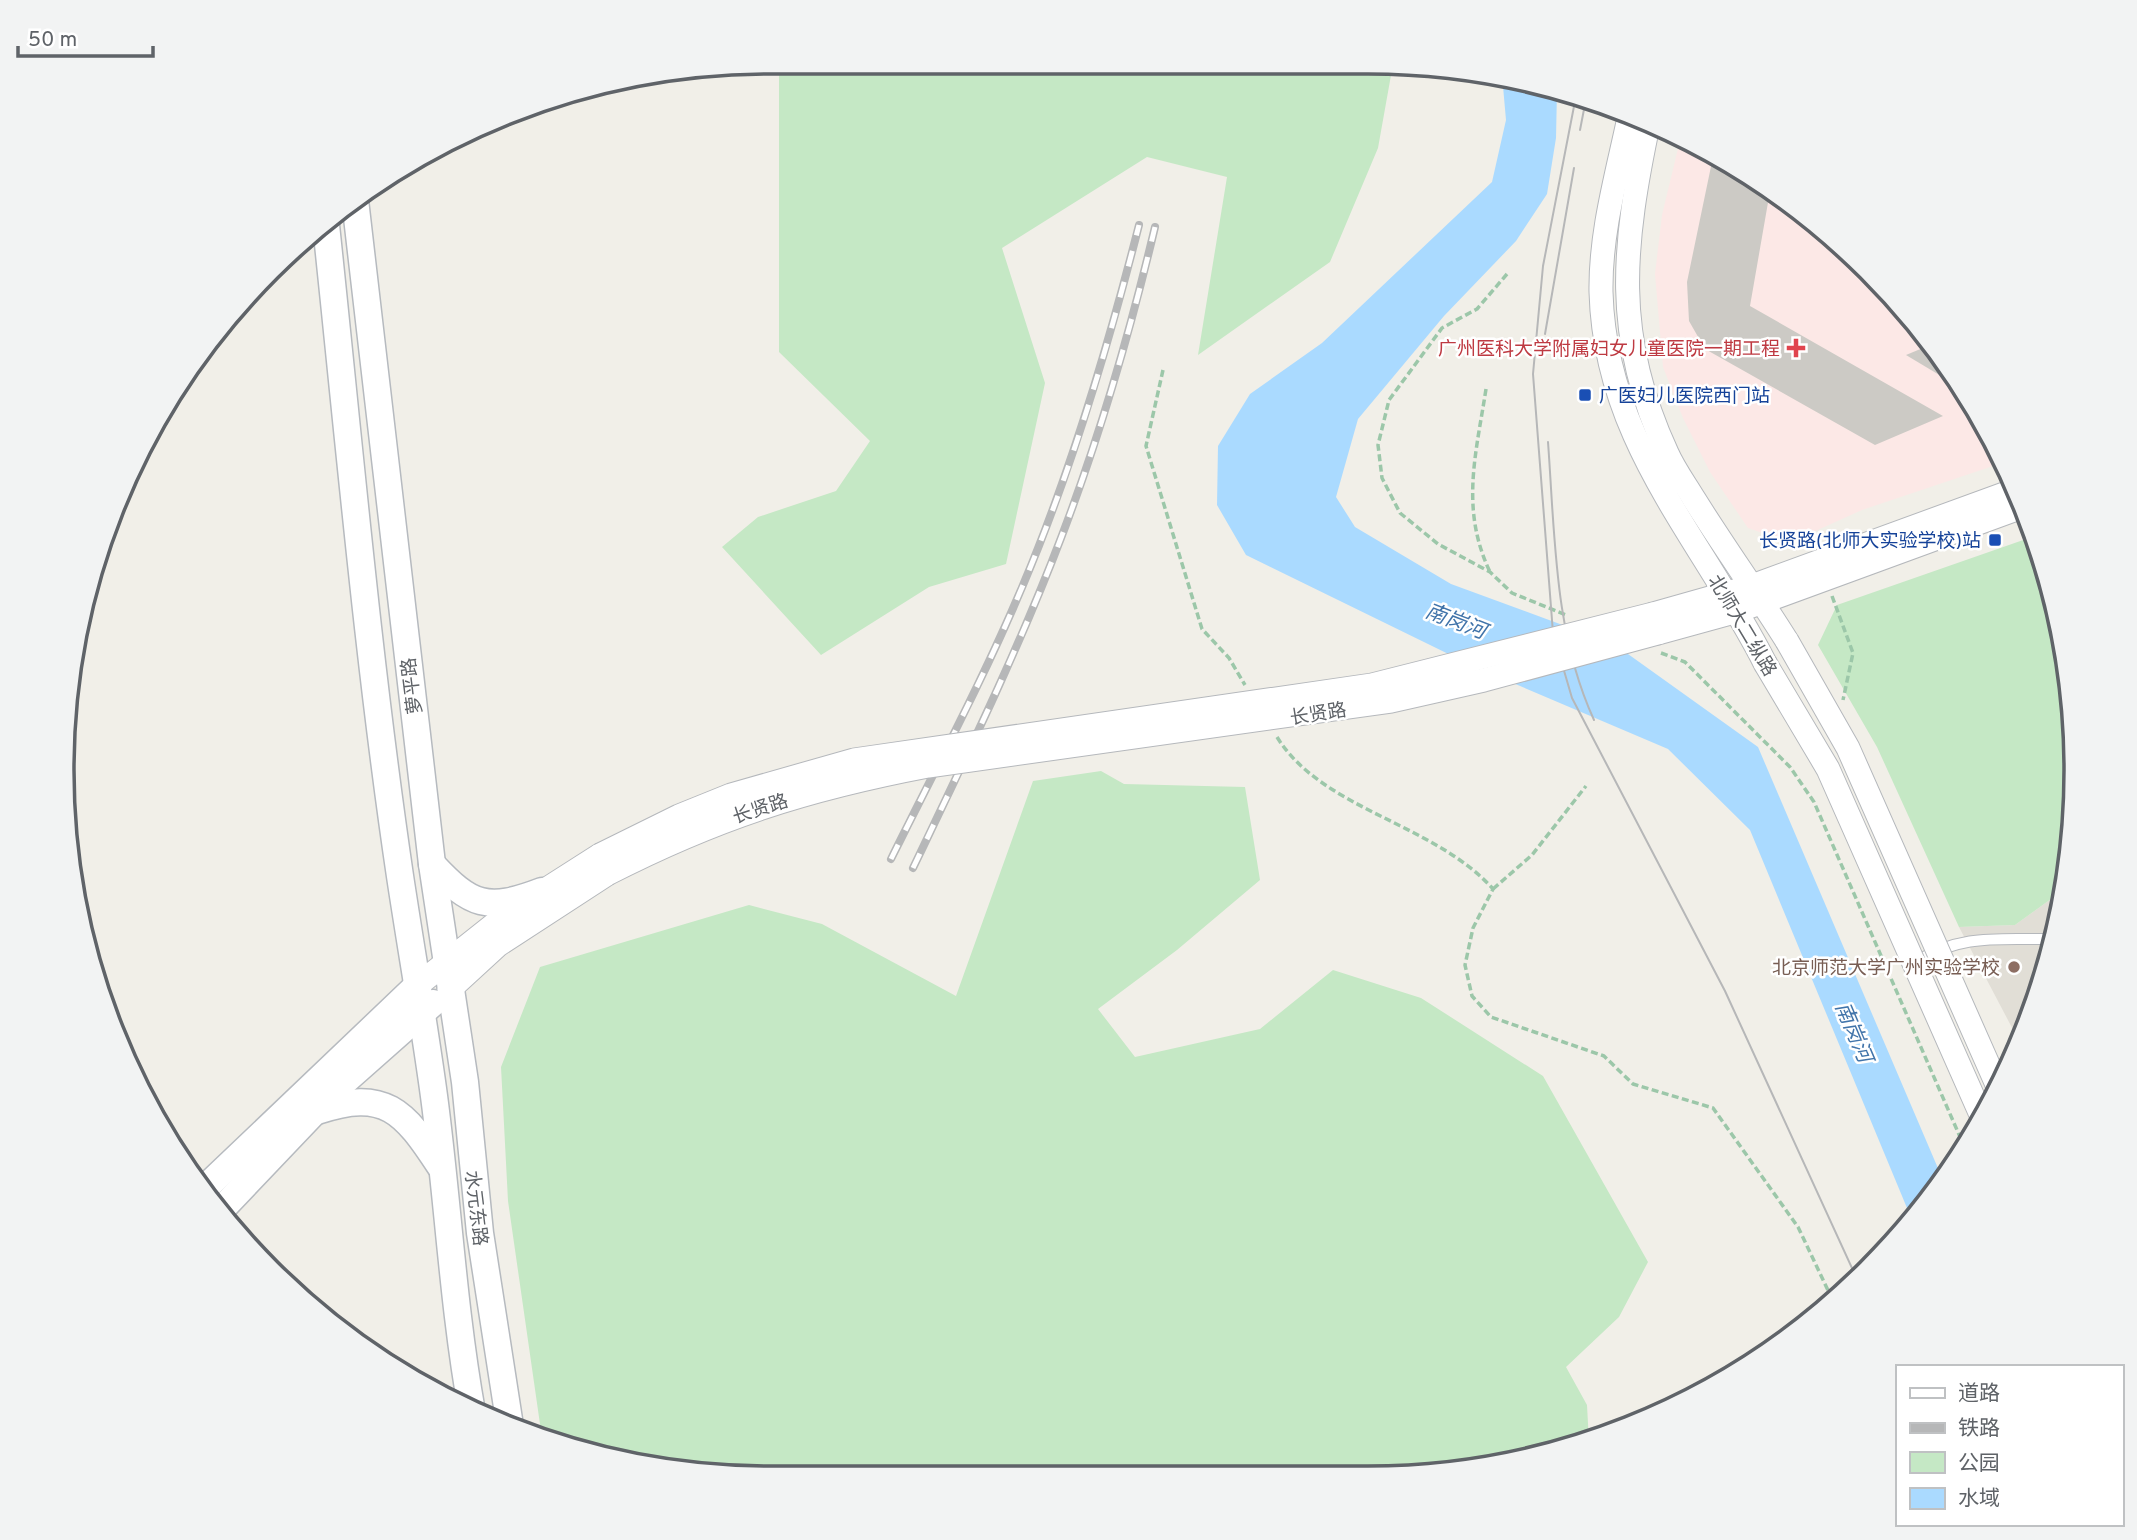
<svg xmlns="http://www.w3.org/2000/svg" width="2137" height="1540" viewBox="0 0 2137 1540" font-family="Overpass,'Noto Sans SC',sans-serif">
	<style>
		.education { fill: #e1ded6 }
		.medical { fill: #fce8e6 }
		.green { fill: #c5e8c5 }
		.water { fill: #aadaff }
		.building { fill: #cccac5 }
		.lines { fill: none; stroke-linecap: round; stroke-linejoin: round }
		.service-casing { stroke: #b5b8bc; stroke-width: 12 }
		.tertiary-casing { stroke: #b5b8bc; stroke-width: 25 }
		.secondary-casing { stroke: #b6babf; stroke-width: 29 }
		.path { stroke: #9cc7a9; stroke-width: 3.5; stroke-dasharray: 7 3.5; stroke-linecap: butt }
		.service { stroke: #fff; stroke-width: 10 }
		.tertiary { stroke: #fff; stroke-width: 23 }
		.secondary { stroke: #fff; stroke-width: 26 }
		.tram { stroke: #b6b7b8; stroke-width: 2 }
		.rail-casing { stroke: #b6b7b8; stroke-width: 8 }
		.rail { stroke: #fff; stroke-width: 5; stroke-dasharray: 16; stroke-linecap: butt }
		.tertiary-bridge-casing { stroke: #b5b8bc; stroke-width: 25; stroke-linecap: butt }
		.tertiary-bridge { stroke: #fff; stroke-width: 23 }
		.health-dot { fill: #e0444e; stroke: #fff; stroke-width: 2.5 }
		.transit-dot { fill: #1a4fb4; stroke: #fff; stroke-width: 2.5 }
		.education-dot { fill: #8d6e63; stroke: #fff; stroke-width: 2.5 }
		.labels { text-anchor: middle; stroke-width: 5; stroke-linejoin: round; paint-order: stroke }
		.health-label { font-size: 19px; fill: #be3a42; stroke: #fff; text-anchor: end }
		.transit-label { font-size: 19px; fill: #164399; stroke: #fff; text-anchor: start }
		.street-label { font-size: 19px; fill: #5f6368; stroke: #fff }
		.education-label { font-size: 19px; fill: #785e54; stroke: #fff; text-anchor: end }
		.water-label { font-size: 21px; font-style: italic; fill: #4174aa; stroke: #fff }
		.rim { fill: none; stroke: #5f6368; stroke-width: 3.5 }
	</style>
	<rect width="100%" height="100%" fill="#f1efe8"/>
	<!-- education -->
	<path class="education" d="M2062,891l-11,63 -32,87 -60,-114 56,-2z"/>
	<!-- medical -->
	<path class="medical" d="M1681,136l41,20 112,81 66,66 81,113 21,47 -140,47 -51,23 -37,4 -26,-9 -38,-56 -27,-54 -20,-51 -8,-93 7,-59z"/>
	<!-- green -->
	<g class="green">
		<path d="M779,61h588l26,3 -15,84 -48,114 -132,93 29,-178 -80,-20 -145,91 43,135 -39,181 -77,23 -108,68 -99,-108 36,-30 78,-26 34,-50 -91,-89z"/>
		<path d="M2035,536l35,142 4,139 -12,74 -47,34 -56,2 -82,-180 -59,-102 19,-40z"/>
		<path d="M1101,771l23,13 121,3 15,93 -83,70 -79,59 37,48 125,-28 73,-59 88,28 122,78 105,186 -29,55 -53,50 21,38 2,37 -129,31 -736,4 -137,-22 -45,-17 -34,-237 -7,-134 39,-100 209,-62 73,19 134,72 77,-215z"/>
	</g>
	<!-- water -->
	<path class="water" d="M1502,75l55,15 -1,48 -9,56 -31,47 -72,75 -86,103 -22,78 19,30 96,57 163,60 144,103 185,433 -14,22 -17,18 -162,-390 -82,-81 -195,-83 -227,-111 -29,-50 1,-59 32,-52 72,-51 170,-161 14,-62z"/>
	<!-- building -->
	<g class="building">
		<path d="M1714,152l56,39 -20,115 193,110 -68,29 -170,-96 -16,-28 -2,-39z"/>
		<path d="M1930,345l6,8 25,35 -55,-33z"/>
	</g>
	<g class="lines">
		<!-- service casing -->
		<g class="service-casing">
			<path id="service" d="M1915,962c48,-29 84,-22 139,-23"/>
		</g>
		<!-- tertiary casing -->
		<g class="tertiary-casing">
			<g id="tertiary">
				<path d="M1630,113c-12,58 -30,118 -29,179 4,150 100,245 164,371"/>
				<path d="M1649,121c-26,123 -37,214 18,332 7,16 18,31 27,46 30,48 63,94 93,142"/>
				<path d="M1653,614l99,-28 263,-96"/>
				<path d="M1658,633l80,-22 284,-104"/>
				<path d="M419,984l87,-69 94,-60"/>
				<path d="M449,990l49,-45 109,-71"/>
			</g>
		</g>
		<!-- secondary casing -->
		<g class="secondary-casing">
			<g id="secondary">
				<path d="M355,200l77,664 33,218 15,151 30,193"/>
				<path d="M326,225c23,217 42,435 74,651 11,73 24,146 34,220 14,105 19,211 38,316"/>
				<path d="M432,864c39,42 55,48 110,27"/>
				<path d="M317,1111c68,-23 87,0 123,55"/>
				<path d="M203,1190l216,-206"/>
				<path d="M219,1212l118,-124 96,-85"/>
			</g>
		</g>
		<!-- path -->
		<g class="path">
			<path d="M1507,274l-30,35 -35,19 -53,72 -11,45 4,33 18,35 38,31 52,28 22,21 54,22"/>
			<path d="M1163,370l-17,76 56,183 27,29 16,27"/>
			<path d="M1486,389c-10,65 -26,120 4,183"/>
			<path d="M1832,596l21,57 -10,47"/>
			<path d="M1661,653l24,9 105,105 24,35 150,344"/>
			<path d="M1277,737c45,73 157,86 216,152l-20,39 -8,37 7,31 19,21 113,39 29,28 80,24 85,119 36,76"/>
			<path d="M1493,889l39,-34 54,-69"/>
		</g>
		<!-- service -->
		<use href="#service" class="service"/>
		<!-- tertiary -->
		<use href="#tertiary" class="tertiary"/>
		<!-- secondary -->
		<use href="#secondary" class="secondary"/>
		<!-- tram -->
		<g class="tram">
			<path d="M1576,96l-33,170 -10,108 20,259 19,65 153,293 132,288"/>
			<path d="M1580,130l6,-31"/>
			<path d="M1545,334l29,-166"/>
			<path d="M1548,442c7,94 6,191 46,278"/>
		</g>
		<!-- rail casing -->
		<g class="rail-casing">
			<g id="rail">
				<path d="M891,859c45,-91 93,-181 132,-274 49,-116 85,-238 116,-360"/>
				<path d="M913,868c52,-109 105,-217 148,-330 39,-102 69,-206 94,-311"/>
			</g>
		</g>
		<!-- rail -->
		<use href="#rail" class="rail"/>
		<!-- tertiary-bridge casing -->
		<g class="tertiary-bridge-casing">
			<g id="tertiary-bridge">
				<path d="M1787,641l61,107 151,341"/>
				<path d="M1765,663l63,106 154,348"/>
				<path d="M600,855l79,-39 52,-21 123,-35 518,-75 281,-71"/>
				<path d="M607,874c109,-56 200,-85 321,-108l463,-65 93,-21 174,-47"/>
			</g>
		</g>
		<!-- tertiary-bridge -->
		<use href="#tertiary-bridge" class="tertiary-bridge"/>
	</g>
	<!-- markers -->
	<path class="health-dot" d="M1792.5 337.5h7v7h7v7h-7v7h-7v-7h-7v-7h7z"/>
	<g class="transit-dot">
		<rect x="1578" y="388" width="14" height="14" rx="3.5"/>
		<rect x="1988" y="533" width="14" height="14" rx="3.5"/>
	</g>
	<circle class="education-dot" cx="2014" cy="967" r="7"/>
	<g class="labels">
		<!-- health labels -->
		<g class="health-label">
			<text x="1780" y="355">广州医科大学附属妇女儿童医院一期工程</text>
		</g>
		<!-- transit labels -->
		<g class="transit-label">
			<text x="1599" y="402">广医妇儿医院西门站</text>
			<text x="1981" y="547" text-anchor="end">长贤路(北师大实验学校)站</text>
		</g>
		<!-- street labels -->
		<g class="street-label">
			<text transform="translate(1743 625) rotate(59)" y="7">北师大二纵路</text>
			<text transform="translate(411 686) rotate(-97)" y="7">萝平路</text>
			<text transform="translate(1318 713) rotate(-9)" y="7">长贤路</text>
			<text transform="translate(760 808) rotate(-18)" y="7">长贤路</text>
			<text transform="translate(477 1208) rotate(83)" y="7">水元东路</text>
		</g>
		<!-- education labels -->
		<g class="education-label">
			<text x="2000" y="974">北京师范大学广州实验学校</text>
		</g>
		<!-- water labels -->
		<g class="water-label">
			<text transform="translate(1456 621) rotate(21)" y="7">南岗河</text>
			<text transform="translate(1854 1032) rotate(67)" y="7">南岗河</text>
		</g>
	</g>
	<!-- crop -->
	<path d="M0 0H2137V1540H0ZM770 74H1368A696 696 0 0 1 2064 770V770A696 696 0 0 1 1368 1466H770A696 696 0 0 1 74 770V770A696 696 0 0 1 770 74Z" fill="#f2f3f3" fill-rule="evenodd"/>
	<path class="rim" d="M770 74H1368A696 696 0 0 1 2064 770V770A696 696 0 0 1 1368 1466H770A696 696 0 0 1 74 770V770A696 696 0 0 1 770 74Z"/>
	<!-- legend -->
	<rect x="1896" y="1365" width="228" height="161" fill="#ffffff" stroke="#bfc1c3" stroke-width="2"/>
	<rect x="1910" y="1388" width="35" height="10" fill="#ffffff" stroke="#bfc1c3" stroke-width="2"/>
	<text x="1958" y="1400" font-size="21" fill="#5f6368">道路</text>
	<rect x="1910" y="1423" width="35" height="10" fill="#b6b7b8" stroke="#bfc1c3" stroke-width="2"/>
	<text x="1958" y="1435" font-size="21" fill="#5f6368">铁路</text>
	<rect x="1910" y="1452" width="35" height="21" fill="#c5e8c5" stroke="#bfc1c3" stroke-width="2"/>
	<text x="1958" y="1470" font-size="21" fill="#5f6368">公园</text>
	<rect x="1910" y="1488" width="35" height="21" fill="#aadaff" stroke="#bfc1c3" stroke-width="2"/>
	<text x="1958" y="1505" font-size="21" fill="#5f6368">水域</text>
	<!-- scale -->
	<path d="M18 46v10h135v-10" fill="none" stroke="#5f6368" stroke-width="3.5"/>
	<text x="28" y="46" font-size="21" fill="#5f6368" stroke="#ffffff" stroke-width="5" paint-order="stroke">50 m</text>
</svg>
